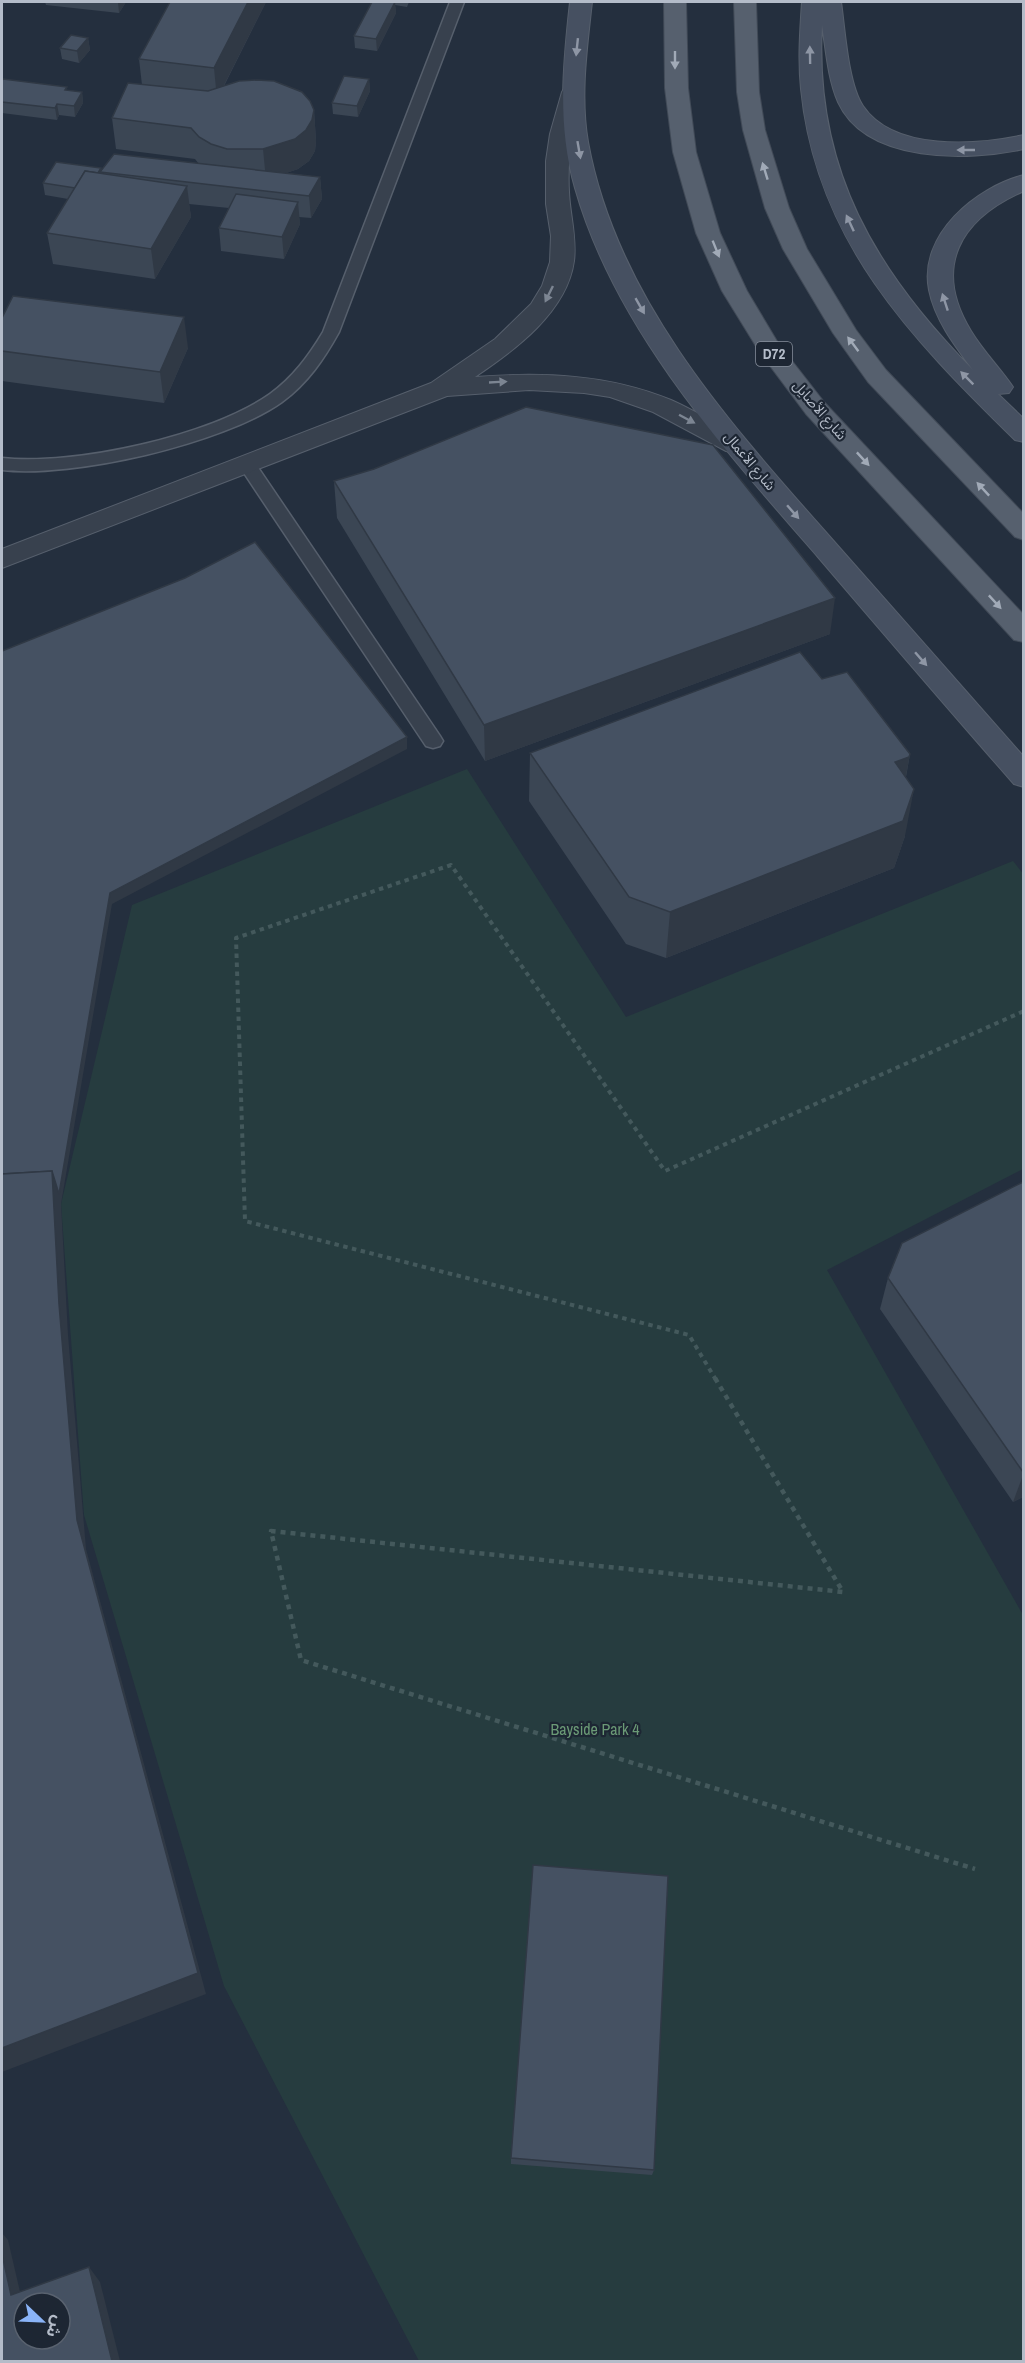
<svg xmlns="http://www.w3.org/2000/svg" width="1025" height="2363" viewBox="0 0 1025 2363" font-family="'Archivo Narrow','Noto Sans Arabic',sans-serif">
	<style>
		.green { fill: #263c3f }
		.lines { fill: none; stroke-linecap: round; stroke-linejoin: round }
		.lane-casing { stroke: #565f6c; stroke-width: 3 }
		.street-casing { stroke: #565f6c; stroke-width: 2 }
		.secondary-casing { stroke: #565f6c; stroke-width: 2 }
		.primary-casing { stroke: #414a57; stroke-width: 2 }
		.path-far1 { stroke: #44595c; stroke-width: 4; stroke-dasharray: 4.5 4.5; stroke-linecap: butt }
		.path { stroke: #44595c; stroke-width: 4.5; stroke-dasharray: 5 5; stroke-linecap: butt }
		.lane { fill: #38414e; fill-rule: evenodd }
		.street { fill: #38414e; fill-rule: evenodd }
		.secondary { fill: #465061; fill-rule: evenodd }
		.primary { fill: #56606e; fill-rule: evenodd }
		.wall { fill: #3b4654 }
		.shaded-wall { fill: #303945 }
		.building { fill: #455162; stroke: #303945; stroke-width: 1.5; fill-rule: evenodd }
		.oneway { fill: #8e96a5 }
		.oneway2 { fill: #a1aab7 }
		.oneway3 { fill: #7c8592 }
		.labels { text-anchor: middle; stroke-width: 4.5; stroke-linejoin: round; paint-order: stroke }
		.far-street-label { font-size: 14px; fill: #b4bcc9; stroke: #1d2633 }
		.shield { fill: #1d2633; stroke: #878f9c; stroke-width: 1.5 }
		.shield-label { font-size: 15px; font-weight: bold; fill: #b4bcc9 }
		.park-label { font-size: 16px; fill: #6b9a76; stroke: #1d2633 }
	</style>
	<rect width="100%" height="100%" fill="#242f3e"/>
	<!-- green -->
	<path class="green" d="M467,769l159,248 387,-156 11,14 -1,294 -196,101 196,345v746h-604l-195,-375 -140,-471 -23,-311 71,-299z"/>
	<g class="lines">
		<!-- lane casing -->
		<g class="lane-casing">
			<g id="lane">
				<path d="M450,2h14l-125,330c-15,27 -31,51 -57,70 -59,42 -209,76 -280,68v-12c72,8 209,-22 268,-64 23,-17 38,-37 53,-62z"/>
				<path d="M247,458l6,2 187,276 3,5 -3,5 -7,2 -7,-2 -188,-282 3,-4z"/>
			</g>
		</g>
		<!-- street casing -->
		<g class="street-casing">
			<path id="street" d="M573,85l8,2 3,5c-11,32 -17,65 -15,100 1,23 8,45 5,69 -7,51 -59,89 -99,116 67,-5 133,-3 196,23 25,11 49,26 73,39l4,6 -4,6 -9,2 -9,-2 -73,-39 -43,-15 -26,-4 -55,-3 -82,6 -445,172v-19l429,-166 64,-44 36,-35 11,-18 8,-24 1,-26 -5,-32v-43l4,-27 12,-42 3,-5z"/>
		</g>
		<!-- secondary casing -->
		<g class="secondary-casing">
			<g id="secondary">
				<path d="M570,2h22c-5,46 -12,94 -4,140 29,160 146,286 250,404 62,70 124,141 186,211v30l-10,-3c-66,-75 -131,-151 -196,-227 -94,-108 -203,-228 -243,-369 -18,-62 -12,-123 -5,-186z"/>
				<path d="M802,2h39c4,27 7,82 22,104 31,46 114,39 161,29v14c-55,12 -158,15 -186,-47 -10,-23 -12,-51 -16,-77 -8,144 54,247 151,345 -18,-24 -38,-50 -44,-80 -11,-55 47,-103 95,-115v16c-64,28 -92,76 -53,140 12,20 29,37 42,56l-4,6 -11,1 26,25v23l-9,-2c-104,-102 -199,-199 -214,-351 -3,-29 -1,-58 1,-87z"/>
			</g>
		</g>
		<!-- primary casing -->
		<g class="primary-casing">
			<g id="primary">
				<path d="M664,2h22l2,86 8,64 24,81 27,58 31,52 46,59 200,213v27l-10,-2 -208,-226 -47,-63 -37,-60 -26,-58 -23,-81 -8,-64z"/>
				<path d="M734,2h22l3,90 6,38 24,78 18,41 49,81 30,40 138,144v26l-9,-3 -147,-155 -35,-49 -50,-84 -18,-41 -22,-78 -6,-38z"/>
			</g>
		</g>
		<!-- path-far1 -->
		<path class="path-far1" d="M716,1380l-27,-45 -444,-114 -9,-283 215,-73 214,306 359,-160"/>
		<!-- path -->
		<path class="path" d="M715,1378l128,214 -572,-61 30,129 674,209"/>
		<!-- lane -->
		<use href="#lane" class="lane"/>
		<!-- street -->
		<use href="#street" class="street"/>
		<!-- secondary -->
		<use href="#secondary" class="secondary"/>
		<!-- primary -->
		<use href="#primary" class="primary"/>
	</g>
	<!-- wall -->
	<g class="wall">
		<path d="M45,2h81l-7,11 -73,-8z"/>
		<path d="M170,2h96l-42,84 90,24 2,31 -1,10 -6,10 -11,8 -12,4 34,4 2,22 -11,19 -12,-1 1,7 -16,35 -63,-8 -2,-23 10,-20 -40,-4 2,13 -36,62 -102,-15 -6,-31 21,-34 -23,-4 -2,-12 58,-15 1,2 97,-6 -4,-5 -79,-10 -4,-31 30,-33 -3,-26z"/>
		<path d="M372,2h37l-2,5 -12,-2 1,8 -19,38 -22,-3 -1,-12z"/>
		<path d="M88,38l2,12 -11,13 -17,-4 -2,-11z"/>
		<path d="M369,79l1,12 -12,26 -25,-3 -1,-11z"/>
		<path d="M2,81l80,11 1,11 -8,14 -16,-2 -2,5 -55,-7z"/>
		<path d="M2,318l186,30 -24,55 -162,-22z"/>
		<path d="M334,481l496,153 -345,127 -148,-243z"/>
		<path d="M822,679l88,75 -4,23 -1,59 -11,32 -228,90 -40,-14 -97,-143 1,-48z"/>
		<path d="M1023,1182v315l-10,5 -133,-193 8,-31z"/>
		<path d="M511,2158l143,12 -2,5 -141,-11z"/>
	</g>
	<!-- shaded-wall -->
	<g class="shaded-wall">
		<path d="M118,2h8l-7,11z"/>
		<path d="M248,2h18l-49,97 -3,-31z"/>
		<path d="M395,2l1,11 -19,38 -1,-12z"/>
		<path d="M88,38l2,12 -11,13 -2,-12z"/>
		<path d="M369,79l1,12 -12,26 -1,-11z"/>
		<path d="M82,92l1,11 -8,14 -1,-11z"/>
		<path d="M57,104l2,11 -2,5 -2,-12z"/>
		<path d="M314,110l2,31 -1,10 -6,10 -11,8 -32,11 -3,-31z"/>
		<path d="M320,177l2,22 -11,19 -2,-22z"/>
		<path d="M187,186l4,31 -36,62 -4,-30z"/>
		<path d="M298,202l2,22 -16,35 -2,-22z"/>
		<path d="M184,317l4,31 -24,55 -4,-31z"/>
		<path d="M835,598l-5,36 -345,127 -1,-36z"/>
		<path d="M407,737v12l-295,155 -51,300 7,131 18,214 120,445 -204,78v-24l75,-528 -18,-216 -7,-133 58,-278z"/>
		<path d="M910,754l-9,48 -6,-40z"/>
		<path d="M914,789l-9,47 -11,32 -228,90 4,-46z"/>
		<path d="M1023,1475v22l-10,5z"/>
		<path d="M2,2233l6,7 16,69 -13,-14 -9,-41z"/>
		<path d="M89,2267l11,15 20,79h-8z"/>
	</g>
	<!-- building -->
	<g class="building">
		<path d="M170,2h78l-34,66 -75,-9z"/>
		<path d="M372,2h23l-19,37 -22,-3z"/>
		<path d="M71,35l17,3 -11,13 -17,-3z"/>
		<path d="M344,76l25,3 -12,27 -25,-3z"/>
		<path d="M3,79l64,8 -2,3 17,2 -8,14 -17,-2 -2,4 -53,-6v-21z"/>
		<path d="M257,80l17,1 28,11 8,9 4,9 -2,10 -6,10 -11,9 -32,10h-36l-16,-5 -12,-7 -8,-9 -79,-10 16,-35 80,8 31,-10z"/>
		<path d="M114,154l206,23 -11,19 -209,-24z"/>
		<path d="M56,162l45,6 -3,5 -13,-2 -10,17 -32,-5z"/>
		<path d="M85,171l102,15 -36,63 -104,-16z"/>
		<path d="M236,194l62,8 -16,35 -63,-9z"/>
		<path d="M13,296l171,21 -24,55 -158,-21v-33z"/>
		<path d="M526,407l187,38 122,153 -351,127 -150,-244 40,-12z"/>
		<path d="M255,542l152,195 -297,156 -51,301 -7,-23 -50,3v-523l183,-73z"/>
		<path d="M800,652l22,27 25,-7 63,82 -1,3 -14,5 19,27 -11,32 -233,91 -41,-15 -99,-144z"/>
		<path d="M52,1171l7,133 18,216 121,453 -196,75v-874z"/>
		<path d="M1023,1182v290l-135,-194 14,-35z"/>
		<path d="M533,1865l135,11 -14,294 -143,-12z"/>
		<path d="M2,2254l9,41 78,-28 23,94h-110zM24,2303h36v36h-36z"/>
	</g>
	<!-- one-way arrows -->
	<defs><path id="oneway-solid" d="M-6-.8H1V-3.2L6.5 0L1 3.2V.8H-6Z" transform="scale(1.5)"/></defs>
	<g class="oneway">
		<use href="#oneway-solid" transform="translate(577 47) rotate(96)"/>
		<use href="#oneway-solid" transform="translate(810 55) rotate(-91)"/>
		<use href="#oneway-solid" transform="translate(579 150) rotate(80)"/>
		<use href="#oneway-solid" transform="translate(966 150) rotate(180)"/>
		<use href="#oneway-solid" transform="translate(850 223) rotate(-115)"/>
		<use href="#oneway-solid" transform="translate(945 302) rotate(-108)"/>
		<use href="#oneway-solid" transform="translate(640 306) rotate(60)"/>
		<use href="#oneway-solid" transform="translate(967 378) rotate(-135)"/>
		<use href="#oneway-solid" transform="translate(793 512) rotate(49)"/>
		<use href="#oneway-solid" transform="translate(921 659) rotate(49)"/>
	</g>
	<g class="oneway2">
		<use href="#oneway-solid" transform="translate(675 60) rotate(90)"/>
		<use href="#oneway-solid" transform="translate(765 171) rotate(-107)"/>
		<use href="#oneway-solid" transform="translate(716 249) rotate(68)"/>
		<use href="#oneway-solid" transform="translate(853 344) rotate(-127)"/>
		<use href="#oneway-solid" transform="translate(863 459) rotate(47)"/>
		<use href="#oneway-solid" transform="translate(983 489) rotate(-133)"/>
		<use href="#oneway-solid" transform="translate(995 602) rotate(47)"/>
	</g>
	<g class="oneway3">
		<use href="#oneway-solid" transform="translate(549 294) rotate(116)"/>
		<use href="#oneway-solid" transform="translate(498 382) rotate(-3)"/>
		<use href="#oneway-solid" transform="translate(687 419) rotate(28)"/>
	</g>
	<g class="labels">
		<!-- far-street labels -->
		<g class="far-street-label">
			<text transform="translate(820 410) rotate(49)" y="5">شارع الأصايل</text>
			<text transform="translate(750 461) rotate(50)" y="5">شارع الأعمال</text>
		</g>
		<!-- shield labels -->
		<rect class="shield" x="756" y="342" width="36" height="24" rx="4.5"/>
		<g class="shield-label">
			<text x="774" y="359">D72</text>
		</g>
		<!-- park labels -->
		<g class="park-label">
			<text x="595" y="1735">Bayside Park 4</text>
		</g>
	</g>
	<!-- border -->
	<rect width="1025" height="2363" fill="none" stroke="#b4bcc9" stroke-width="6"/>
	<!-- north arrow -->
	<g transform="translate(42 2321) rotate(113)"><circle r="28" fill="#1d2633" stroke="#59626f" stroke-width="1.5"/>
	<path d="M0-4.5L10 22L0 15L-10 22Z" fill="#8ab4f8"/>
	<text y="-9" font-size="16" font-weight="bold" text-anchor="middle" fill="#b4bcc9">ش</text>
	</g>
</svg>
